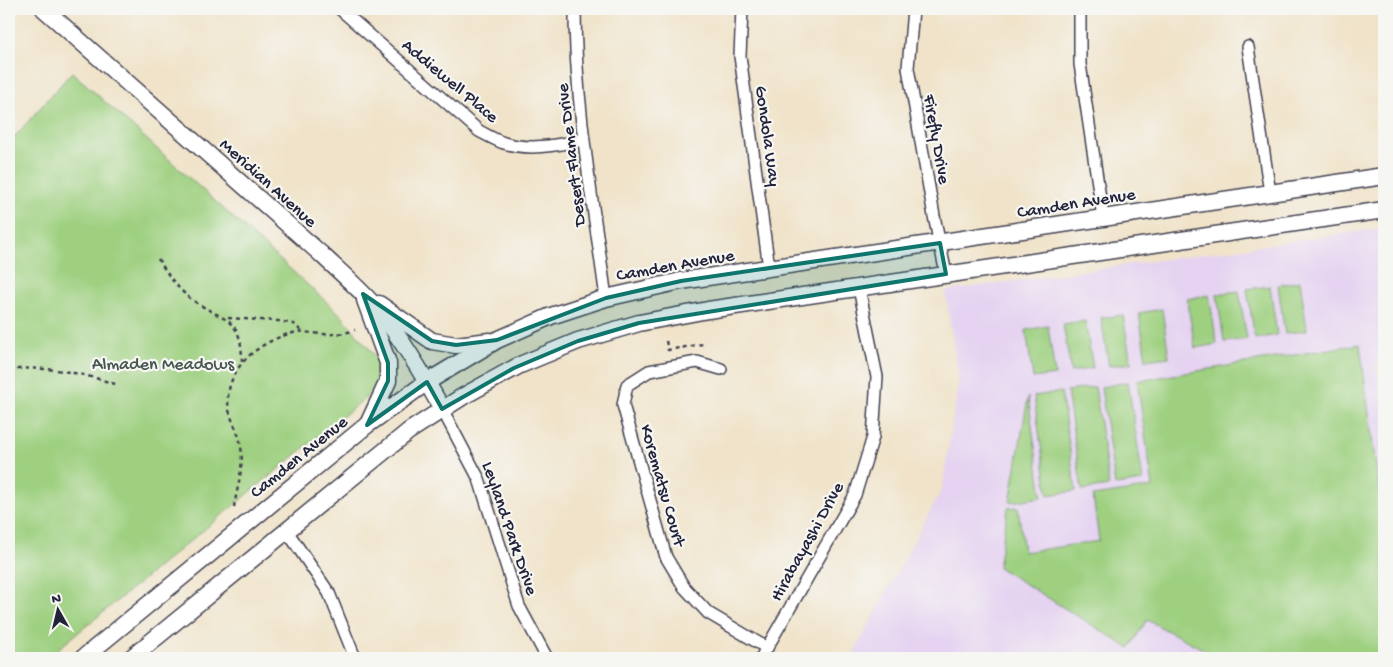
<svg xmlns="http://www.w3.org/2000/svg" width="1393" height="667" viewBox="0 0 1393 667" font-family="'Gochi Hand',sans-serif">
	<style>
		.built { fill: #e5d3f1 }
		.green { fill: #9ed080; stroke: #60795e }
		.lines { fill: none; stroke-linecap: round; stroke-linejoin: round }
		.street-casing { stroke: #413f50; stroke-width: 14 }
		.secondary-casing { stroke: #413f50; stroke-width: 19 }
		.path { stroke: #413f50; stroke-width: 2.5; stroke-dasharray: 4 4; stroke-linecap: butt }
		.street { stroke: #fff; stroke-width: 11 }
		.secondary { stroke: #fff; stroke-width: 16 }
		.marked { fill: #0f766e; fill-opacity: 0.2; stroke: #0f766e; stroke-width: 4; stroke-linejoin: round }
		.labels { text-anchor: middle; stroke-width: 4.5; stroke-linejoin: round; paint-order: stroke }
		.street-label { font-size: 18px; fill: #22223b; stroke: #f6f6f2 }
		.park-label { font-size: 18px; fill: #475650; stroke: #f6f6f2 }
	</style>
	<rect width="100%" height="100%" fill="#f6f6f2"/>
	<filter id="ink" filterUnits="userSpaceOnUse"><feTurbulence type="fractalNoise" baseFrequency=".02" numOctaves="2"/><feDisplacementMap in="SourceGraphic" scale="10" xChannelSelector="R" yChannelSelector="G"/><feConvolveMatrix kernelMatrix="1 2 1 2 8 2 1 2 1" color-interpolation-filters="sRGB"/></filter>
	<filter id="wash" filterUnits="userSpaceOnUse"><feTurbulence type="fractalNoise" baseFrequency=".0096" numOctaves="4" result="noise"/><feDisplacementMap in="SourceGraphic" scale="20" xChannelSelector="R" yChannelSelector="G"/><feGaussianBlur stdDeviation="1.12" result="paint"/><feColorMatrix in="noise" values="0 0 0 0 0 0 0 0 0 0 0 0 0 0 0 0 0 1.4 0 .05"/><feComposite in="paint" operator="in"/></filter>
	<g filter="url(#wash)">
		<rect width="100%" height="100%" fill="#f0e3c9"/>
		<!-- built -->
		<path class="built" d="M1384,228v115l-8,23 8,46v246h-533l91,-169 17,-110 -14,-88z"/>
		<!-- green -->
		<g class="green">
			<path d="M72,72l269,243 39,47 1,14 -6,14 -328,268h-38v-515z"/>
			<path d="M1300,281l7,49 -22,4 -7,-49z"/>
			<path d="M1270,286l7,49 -22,4 -8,-50z"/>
			<path d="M1239,291l8,48 -23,3 -7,-48z"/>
			<path d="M1209,295l8,49 -22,4 -8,-49z"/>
			<path d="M1162,309l7,48 -23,3 -7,-47z"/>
			<path d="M1123,315l8,48 -22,3 -8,-48z"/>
			<path d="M1085,321l8,47 -22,4 -8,-48z"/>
			<path d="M1048,326l7,49 -22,3 -7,-48z"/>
			<path d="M1360,344l24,187v127h-164l-73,-38 -18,28 -131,-81 10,-59 10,-1 6,45 75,-11 -6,-45 60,-9 -16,-106z"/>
			<path d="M1128,382l15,99 -28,4 -14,-98z"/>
			<path d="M1095,387l14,99 -27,4 -15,-99z"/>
			<path d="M1061,392l15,99 -28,4 -14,-99z"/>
			<path d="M1028,397l14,100 -32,5z"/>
		</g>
	</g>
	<g filter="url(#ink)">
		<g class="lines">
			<!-- street casing -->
			<g class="street-casing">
				<g id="street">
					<path d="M340,9l139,122c8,4 16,9 25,12 26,8 53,2 79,-3"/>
					<path d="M575,9c0,97 18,193 31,289"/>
					<path d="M742,9l-2,47 29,212"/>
					<path d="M913,9l-5,59 26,148 12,58"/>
					<path d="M1080,9v55l23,154"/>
					<path d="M1248,47l22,146"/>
					<path d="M721,369l-24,-7 -48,9 -22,14 -4,20 43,152 18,30 24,26 59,35"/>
					<path d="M442,409l37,70 40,127 28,52"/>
					<path d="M287,531l42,62 26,65"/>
					<path d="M761,658l94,-163 18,-58 4,-60 -18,-89"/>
				</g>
			</g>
			<!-- secondary casing -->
			<g class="secondary-casing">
				<g id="secondary">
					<path d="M44,9l277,245c21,20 45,40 63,63 22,29 41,61 58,92"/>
					<path d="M365,300l23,63v18l-19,41"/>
					<path d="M379,304l53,37 24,4 34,-4"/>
					<path d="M83,658l284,-233 60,-43 70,-42 54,-24 55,-18 75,-17 703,-105"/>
					<path d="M131,658l278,-227 53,-34 58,-32 58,-24 61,-18 69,-13 676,-100"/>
				</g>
			</g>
			<!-- path -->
			<g class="path">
				<path d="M158,259c11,17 21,33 39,44 30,19 45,16 45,59"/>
				<path d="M228,318l50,3 16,3 7,7"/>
				<path d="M666,341l2,9 35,-6"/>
				<path d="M9,370c37,-5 73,3 109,15"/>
				<path d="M234,507c3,-19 10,-40 7,-60 -1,-13 -9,-24 -12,-37 -8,-41 33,-72 69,-78 5,-1 10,1 15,1 15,2 27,2 42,-3"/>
			</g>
			<!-- street -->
			<use href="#street" class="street"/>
			<!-- secondary -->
			<use href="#secondary" class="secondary"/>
		</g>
	</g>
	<!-- marked area -->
	<path class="marked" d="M940,243l6,31 -307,49 -61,18 -64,27 -72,41 -15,-27 -60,43 21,-44v-18l-25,-69 69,47 24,4 41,-5 109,-42 75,-17z"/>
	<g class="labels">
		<!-- street labels -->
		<g class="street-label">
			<text transform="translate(451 80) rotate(40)" y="6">Addiewell Place</text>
			<text transform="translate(769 136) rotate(82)" y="6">Gondola Way</text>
			<text transform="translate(938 139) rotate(80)" y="6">Firefly Drive</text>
			<text transform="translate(570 155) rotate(-97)" y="6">Desert Flame Drive</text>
			<text transform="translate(269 182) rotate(42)" y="6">Meridian Avenue</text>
			<text transform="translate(1076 202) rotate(-9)" y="6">Camden Avenue</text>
			<text transform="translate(675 264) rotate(-10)" y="6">Camden Avenue</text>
			<text transform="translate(298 456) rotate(-39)" y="6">Camden Avenue</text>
			<text transform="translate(664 485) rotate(74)" y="6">Korematsu Court</text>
			<text transform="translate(511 528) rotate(71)" y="6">Leyland Park Drive</text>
			<text transform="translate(806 541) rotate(-61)" y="6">Hirabayashi Drive</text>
		</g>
		<!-- park labels -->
		<g class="park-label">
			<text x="163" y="369">Almaden Meadows</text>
		</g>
	</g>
	<!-- margin -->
	<rect width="1393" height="667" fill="none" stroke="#f6f6f2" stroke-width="30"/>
	<!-- north arrow -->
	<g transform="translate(58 610) rotate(352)" stroke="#f6f6f2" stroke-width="4" paint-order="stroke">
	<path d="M0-4L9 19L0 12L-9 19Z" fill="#22223b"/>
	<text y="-8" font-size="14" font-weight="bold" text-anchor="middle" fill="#22223b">N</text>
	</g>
</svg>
